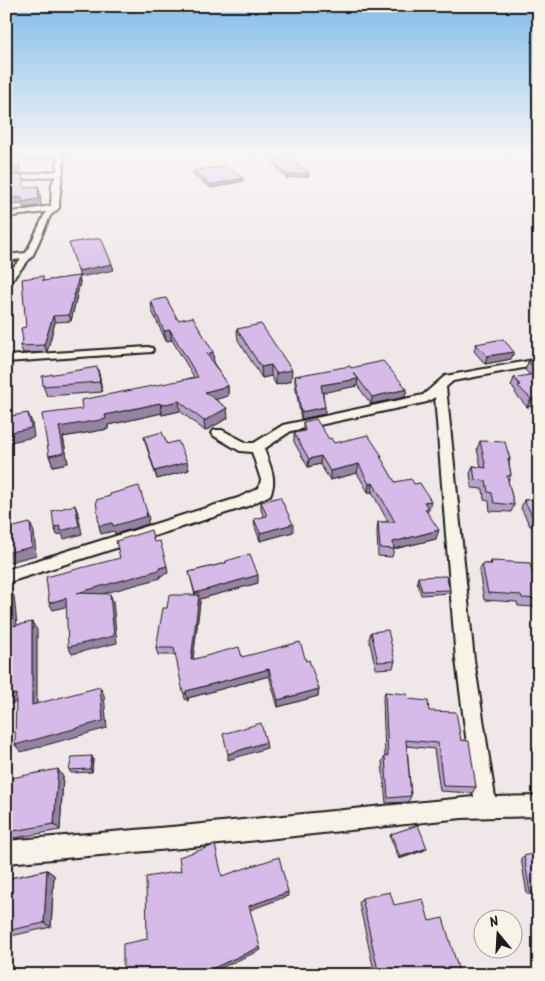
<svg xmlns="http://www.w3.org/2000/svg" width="545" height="981" viewBox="0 0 545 981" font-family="Kalam,sans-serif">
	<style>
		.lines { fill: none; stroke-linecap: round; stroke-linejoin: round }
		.minor-casing { stroke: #1c1c1c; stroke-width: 4 }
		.minor { fill: #f7f3e8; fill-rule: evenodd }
		.wall { fill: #b8a1c8; stroke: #1c1c1c }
		.shaded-wall { fill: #9683a3; stroke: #1c1c1c }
		.building { fill: #d6bbe9; stroke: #1c1c1c }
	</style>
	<rect width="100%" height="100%" fill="#f0e8e8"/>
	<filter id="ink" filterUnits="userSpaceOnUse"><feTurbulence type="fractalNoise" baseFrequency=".02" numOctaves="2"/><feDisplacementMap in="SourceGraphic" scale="10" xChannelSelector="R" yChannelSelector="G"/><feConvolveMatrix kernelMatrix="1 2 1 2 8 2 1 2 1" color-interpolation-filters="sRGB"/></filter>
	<g filter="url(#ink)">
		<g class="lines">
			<!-- minor casing -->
			<g class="minor-casing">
				<g id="minor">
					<path d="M58,153h6c0,19 -5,36 -5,55l-9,8 -17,39 -24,28 -3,1v-9l15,-16 -15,2v-6l20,-2 20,-41 -40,5v-4l45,-7 1,-22 4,-8 -50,5v-4l51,-6z"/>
					<path d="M148,347l4,1 1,2 -1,2 -146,10v-6z"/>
					<path d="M539,359v6l-86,16 -7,6 28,273 21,137 44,-1v20l-77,2 -280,30 -176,15v-22l176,-15 292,-29 -18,-137 -21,-263 -8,5 -136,29 -27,18c5,15 14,30 6,46l-22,11 -242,77v-13l232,-72 21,-10 2,-8 -9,-28 -12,-1 -26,-15 -2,-3 2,-3h8l25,13h7l29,-18 140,-30 22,-19z"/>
				</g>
			</g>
			<!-- minor -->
			<use href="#minor" class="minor"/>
		</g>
		<!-- wall -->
		<g class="wall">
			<path d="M273,159l36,17 -23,2 -13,-16z"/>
			<path d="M193,171l50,10 -32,7 -18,-13z"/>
			<path d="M79,276l1,6 -9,39 -16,1 -8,30 -24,1 -3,-7 3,-6 3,-13 18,-46z"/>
			<path d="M151,301l27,19 36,42h-1l15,24v10l-12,3 12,19 -23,13 -25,-20 -18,4v-2l-54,12v4l-45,8 5,26 -15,3 -4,-10 33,-47 112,-32 -22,-37 -6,1 -14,-30z"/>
			<path d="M237,329l54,52 -15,4 -5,-9 -9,2 -24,-38z"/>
			<path d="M476,344l35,15 -26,5 -11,-13z"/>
			<path d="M539,360v45l-12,2 -12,-14 1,-2 -5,-5 3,-8 16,-3 -5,-5 3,-8z"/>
			<path d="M97,367l5,25 -55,4 -4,-10z"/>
			<path d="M351,368l56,21 -2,8 -34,7 -14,-19v1l-34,6 2,22 -24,5 -6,-36v-7z"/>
			<path d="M303,422l26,17 5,4 48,13 -1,3 14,23 34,28h-1l-1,2 9,27 -42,10 -2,8 -14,-1 -1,-26 1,-8h10l-16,-30h-4l-11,-19 -27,7 -10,-16 -12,3 -14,-25v-9l9,-2z"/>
			<path d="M144,437l23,7 20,18 2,8 -32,9 -11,-34z"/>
			<path d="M480,441l30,18 -1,4 2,12 -3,6 6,24 -3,7 -21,-1 -1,-10 -5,-1 -1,-11 -11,-1 -2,-14 3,-8 8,1 -4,-18z"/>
			<path d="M539,499v27h-9l-9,-18 3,-8z"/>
			<path d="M261,502l32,30 -33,9 -5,-14 -1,-8 10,-2 -3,-7z"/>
			<path d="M226,561l32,22 -58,16v3l-7,57 49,-2 64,4 13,28 -1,7 -40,11 -9,-31 -81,22v3l-3,-2 -9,-44h-18l-2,-7 11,-40 28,-13 -6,-23 37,-9z"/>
			<path d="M491,561l48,36v3l-4,7 -17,-1 -1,-4 -33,-2 -5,-29 3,-7h8z"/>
			<path d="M418,577l32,13 -1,3 -28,2 -4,-14z"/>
			<path d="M371,632l24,29 -2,7 -17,1 -7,-30z"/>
			<path d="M385,692l23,7 21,12 32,29 15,47 -4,6 -32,-2 -6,-42 -27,-3 4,50 -3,6 -22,1 -4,-41 3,-6 -2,-57z"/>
			<path d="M539,744v20l-7,-15 4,-4z"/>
			<path d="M92,756l1,3 -1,13 -21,1 -2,-3z"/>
			<path d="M63,777l-3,53 -45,8 -7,-6v-4l-2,1v-50z"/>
			<path d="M391,834l34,16 -26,9 -9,-23z"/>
			<path d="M524,856l15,12v27l-12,-1 -6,-36z"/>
			<path d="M47,870l7,5 -3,52 -45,10v-58z"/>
			<path d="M362,898l32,7 35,16 31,54h-85l-16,-72z"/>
		</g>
		<!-- shaded-wall -->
		<g class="shaded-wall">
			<path d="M51,153l1,5 -26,3 -1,-5z"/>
			<path d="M18,158l3,15 -15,3v-7z"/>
			<path d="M309,173v3l-23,2v-3z"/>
			<path d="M243,178v3l-32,7v-3z"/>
			<path d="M38,186l2,6 1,14 -17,2 -2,-4 -16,2v-7z"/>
			<path d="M112,264l2,6 -34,7 -2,-6z"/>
			<path d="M79,276l1,6 -9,39 -2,-6z"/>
			<path d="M53,316l2,6 -8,30 -3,-7z"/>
			<path d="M170,330l2,10 -6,1 -2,-10z"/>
			<path d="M213,352l1,10 -6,2 -1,-10z"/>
			<path d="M514,352l-3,7 -26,5 2,-8z"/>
			<path d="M271,365v11l-9,2 -1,-11z"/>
			<path d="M97,367l3,10 2,15z"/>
			<path d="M292,370l-1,11 -15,4v-12z"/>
			<path d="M358,379l-1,7 -36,7v-8z"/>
			<path d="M228,386v10l-22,6 -1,-10z"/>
			<path d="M407,389l-2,8 -34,7 1,-7z"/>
			<path d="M539,398v7l-12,2 4,-8z"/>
			<path d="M179,401l1,10 -18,4 -1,-10z"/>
			<path d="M160,403l2,10 -54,12v4l-45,8 5,26 -15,3 -4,-10 10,-29 46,-12z"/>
			<path d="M325,407v7l-24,5v-7z"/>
			<path d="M227,408l1,10 -23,13 -1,-10z"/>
			<path d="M28,413l4,9 2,15 -28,6v-10z"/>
			<path d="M321,456l-1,8 -12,3 1,-8z"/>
			<path d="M187,462l2,8 -32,9 -2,-8z"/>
			<path d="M359,464l-2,9 -27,7v-9z"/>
			<path d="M373,483l-1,9h-4l1,-8z"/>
			<path d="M431,501l-2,9h-1l-2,7 -2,-15z"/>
			<path d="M75,505l3,8 4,21 -18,5 -2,-5 -5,1 -3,-8z"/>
			<path d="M147,512l2,8h-1v4l-33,10 -1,-3 -13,3 -2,-8z"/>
			<path d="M30,523l4,9 2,23 -30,8v-10z"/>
			<path d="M293,524v8l-33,9v-8z"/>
			<path d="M439,530l-3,9 -42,10 -1,-7z"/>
			<path d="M167,566l1,7 -8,3 1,2 -81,22 -3,-7z"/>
			<path d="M258,575v8l-58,16v3l-8,65 -1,-7 5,-60 -1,-7z"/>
			<path d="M9,588l5,8 4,38 -5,-8z"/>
			<path d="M110,594l3,7 4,42 -45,11 -4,-7z"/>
			<path d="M66,598l3,8 -16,4 -4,-7z"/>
			<path d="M32,622l5,8v82l-5,-7z"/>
			<path d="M269,669v7l-81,22v3l-2,-7v-3z"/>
			<path d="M100,687l4,8 3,33 -86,24 -6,-7z"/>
			<path d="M319,689l-1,7 -40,11v-7z"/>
			<path d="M16,694l5,7 -15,4v-9z"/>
			<path d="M266,742l1,6 -39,12v-6z"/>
			<path d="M92,756l1,3 -1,13 -2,-3z"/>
			<path d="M58,769l5,8 -3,53 -6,-6z"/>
			<path d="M427,848l-2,2 -26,9 1,-2z"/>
			<path d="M47,870l7,5 -3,52 -7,-4z"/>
			<path d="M288,892v4l-38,14 -1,-4z"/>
			<path d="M260,947l1,3 -56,25h-7z"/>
		</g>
		<!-- building -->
		<g class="building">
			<path d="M24,153h27l-26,3z"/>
			<path d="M287,157l22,16 -23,2 -13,-16z"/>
			<path d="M18,158l2,9 -14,2v-9z"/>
			<path d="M225,166l18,12 -32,7 -18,-14z"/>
			<path d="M22,175l2,13 14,-2 1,13 -17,3v-5l-16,2v-23z"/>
			<path d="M101,238l11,26 -34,7 -9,-28z"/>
			<path d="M43,276v5l36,-5 -10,39 -16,1 -9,29 -24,1 3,-6 -2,-12 5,-1 -4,-48z"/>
			<path d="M166,298l12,22 15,-3 20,35 -6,2 21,32 -23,6 22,16 -23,13 -25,-20 -18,4 -1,-2 -55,12 1,4 -47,8 5,26 -15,3 -7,-42 40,-5 -1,-9 117,-23 -28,-47 -6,1 -13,-30z"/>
			<path d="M261,324l31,46 -16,3 -5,-8 -10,2 -24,-38z"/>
			<path d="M503,339l11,13 -27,4 -11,-12z"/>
			<path d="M539,360v12l-11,-10z"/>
			<path d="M383,361l24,28 -35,8 -18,-24 4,6 -37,6 4,22 -24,5 -6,-36 55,-10 1,2z"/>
			<path d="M97,367l3,15 -57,4 -1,-10z"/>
			<path d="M539,373v25l-8,1 -13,-13 2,-1 -6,-7z"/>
			<path d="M28,413l3,15 -25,5v-16z"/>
			<path d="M316,419l13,20 2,-1 3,5 34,-8 14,21h-2l15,26 16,-3 3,5 6,-1 11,18 -7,1 4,6 -3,1 14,21 -46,12 1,7 -14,-1 -2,-26h17l-22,-39 -4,1 -10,-20 -29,7 -9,-15 -12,3 -15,-26 11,-2 -2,-9z"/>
			<path d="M162,432l5,12 11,-3 9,21 -32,9 -11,-34z"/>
			<path d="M480,441l25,1 5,17h-2l3,16 -4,1 7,29 -20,-2 -2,-10 -4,-1 -2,-11 -11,-1 -2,-14 13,2z"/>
			<path d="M139,486l8,26 -1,1 1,3 -34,10 -1,-3 -13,3 -3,-26 14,-4v-2z"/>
			<path d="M280,497l13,27 -33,9 -6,-14 13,-3 -6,-14z"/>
			<path d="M539,499v19l-5,1 -10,-19z"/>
			<path d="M75,505l4,21 -18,5 -1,-5 -6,1 -2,-16z"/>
			<path d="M30,523l2,24 -26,6v-24z"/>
			<path d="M151,530l3,12 6,-1 7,25 -8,2v2l-82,23 33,1 4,42 -46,11 -2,-49 -17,5 -3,-26 74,-19 -4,-17z"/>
			<path d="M250,554l8,21 -63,18 -6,-21 37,-9v-2z"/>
			<path d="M491,561l39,2 9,36 -17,-1 -1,-3 -33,-2 -6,-29h10z"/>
			<path d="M446,576l4,14 -28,1 -4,-14z"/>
			<path d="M9,588l4,38 19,-4v83l68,-18 3,34 -88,24 1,-51 -10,2v-107z"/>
			<path d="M169,595h30l-8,65 48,-13 3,10 58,-15 6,19 3,-1 10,29 -41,11 -9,-31 -83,22v3l-3,-2 -9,-44h-18l7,-40h4z"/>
			<path d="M388,630l7,31 -17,1 -7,-30z"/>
			<path d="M385,692l22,2 1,5 20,2 1,10 27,1 5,28 8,1 7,46 -33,-1 -5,-43 -32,-3 5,56 -23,2 -3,-42h3z"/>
			<path d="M261,723l5,19 -38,12 -5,-20z"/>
			<path d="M539,744v7l-3,-6z"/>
			<path d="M92,756l-2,13 -21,1 3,-13z"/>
			<path d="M58,769l-4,55 -46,8 1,-11h-3v-42z"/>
			<path d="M418,825l9,23 -27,9 -9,-23z"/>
			<path d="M215,845l7,31 57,-19 9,35 -39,14 11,41 -62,28h-75v-31l24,-5 -1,-62 35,-6 -2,-14z"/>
			<path d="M536,853l3,15v25l-9,-1 -6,-36z"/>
			<path d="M47,870l-3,53 -38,8v-52z"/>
			<path d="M390,892l4,13 29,-6 6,22 14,-3 17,57h-81l-17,-77z"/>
		</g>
	</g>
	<!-- sky -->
	<linearGradient id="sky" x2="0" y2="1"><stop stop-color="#82bee9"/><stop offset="0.53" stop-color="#f8f5f5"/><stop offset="1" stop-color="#f8f5f5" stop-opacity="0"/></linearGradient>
	<rect width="545" height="290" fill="url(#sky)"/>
	<!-- margin -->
	<rect width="545" height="981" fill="none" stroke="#f7f3e8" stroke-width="25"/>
	<rect x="12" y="12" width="520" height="956" fill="none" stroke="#1c1c1c" stroke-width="2" filter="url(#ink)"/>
	<!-- north arrow -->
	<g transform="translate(498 934) rotate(342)"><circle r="24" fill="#f7f3e8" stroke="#9f9d96"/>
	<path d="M0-4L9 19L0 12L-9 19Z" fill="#1c1c1c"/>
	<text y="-8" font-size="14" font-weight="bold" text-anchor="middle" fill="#1c1c1c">N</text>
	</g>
</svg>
